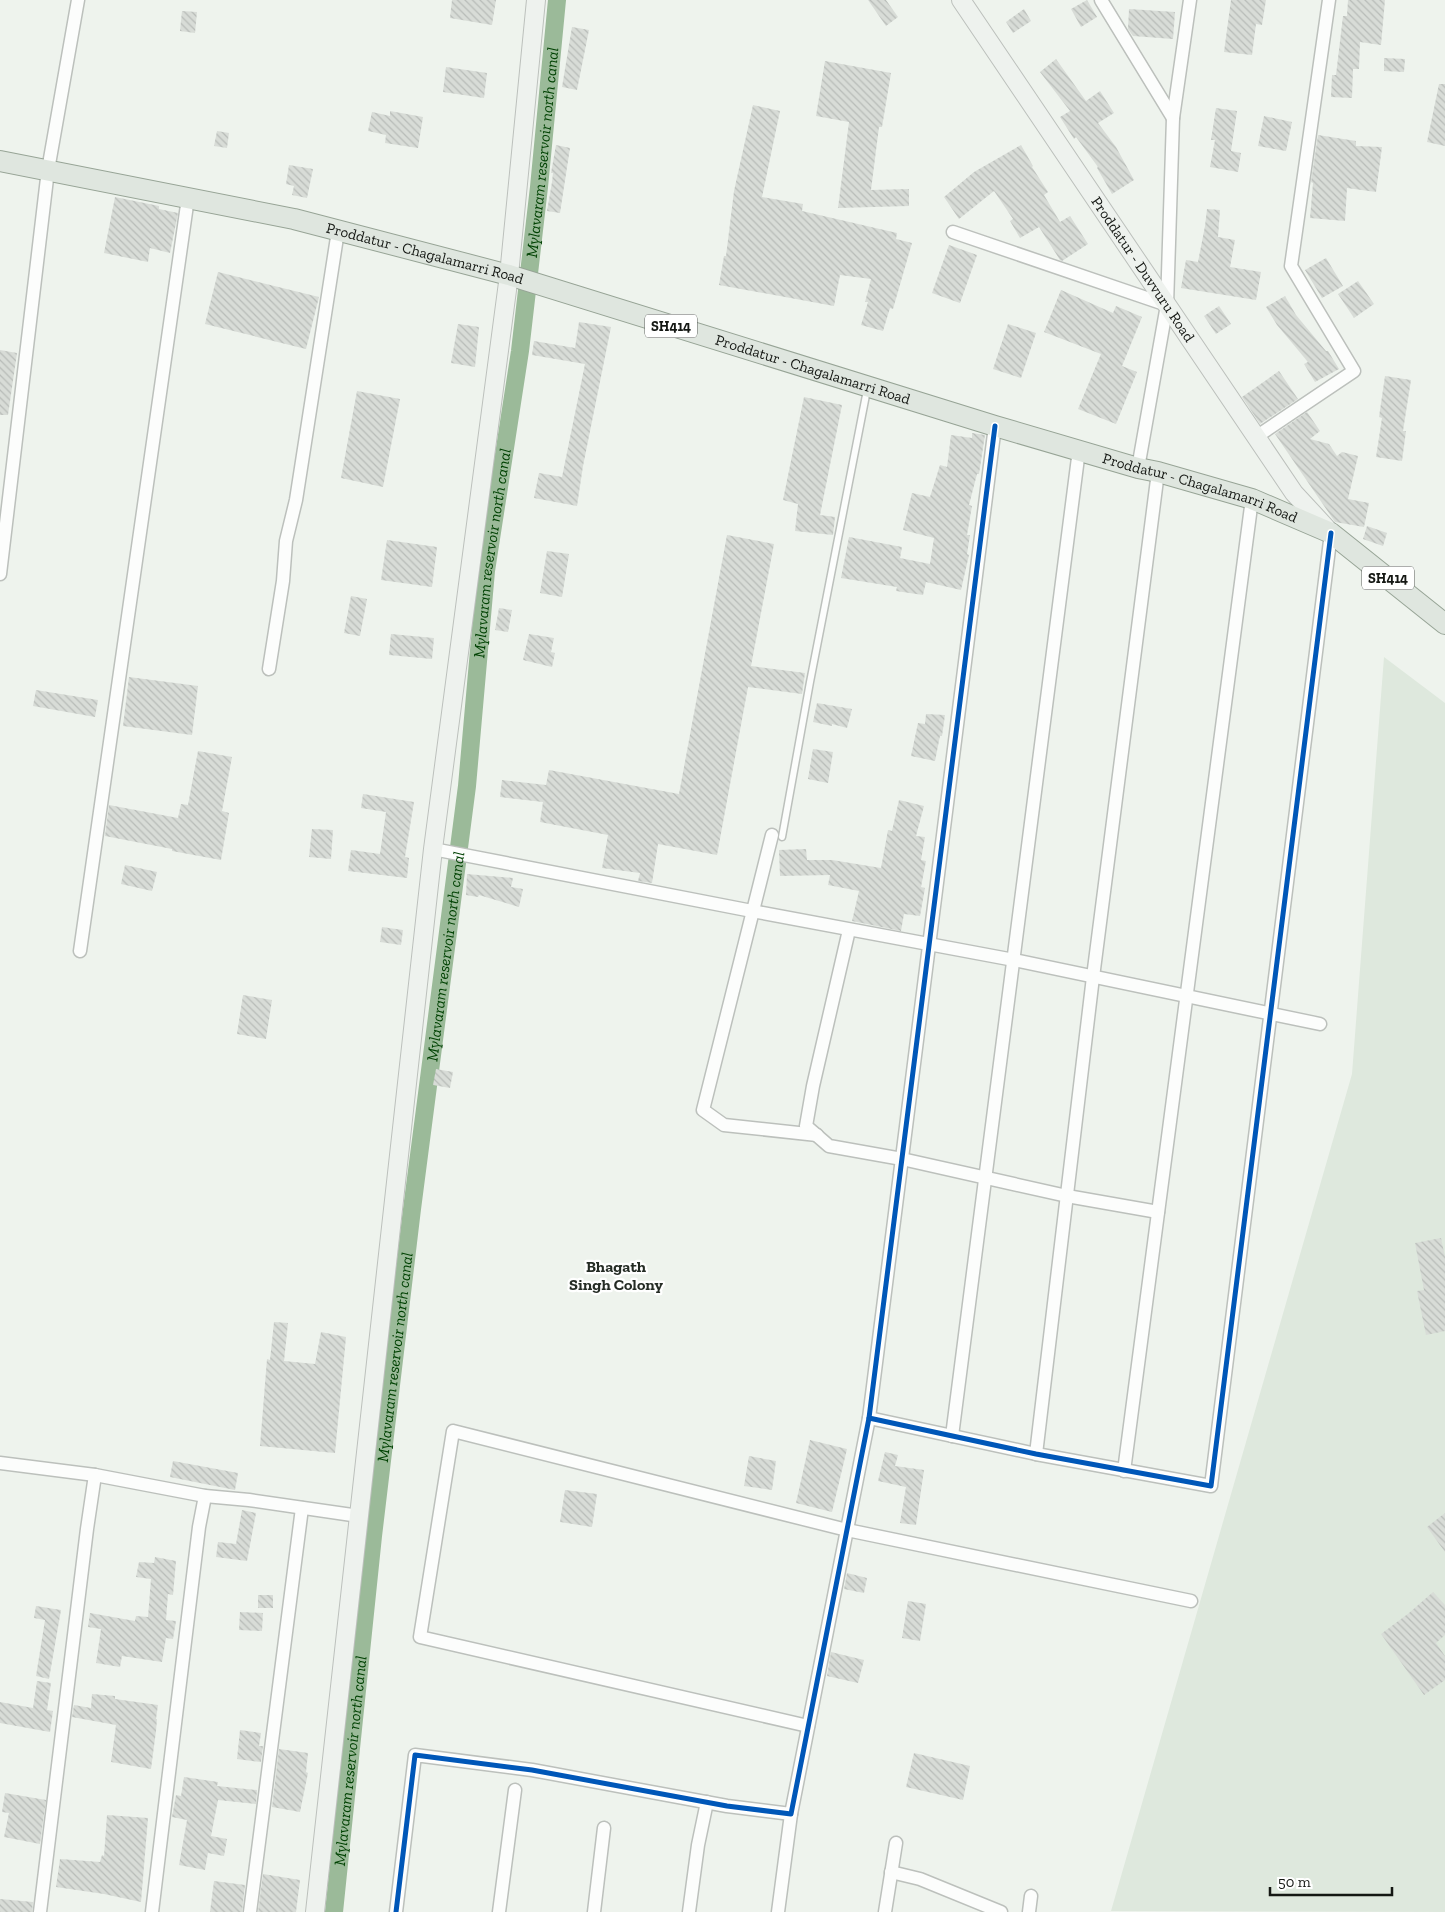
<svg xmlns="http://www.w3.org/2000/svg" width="1445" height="1912" viewBox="0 0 1445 1912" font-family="'Zilla Slab',serif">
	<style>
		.built { fill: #dee8dd }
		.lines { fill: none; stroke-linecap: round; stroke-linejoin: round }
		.canal { stroke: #9bba99; stroke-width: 18 }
		.building { fill: url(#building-back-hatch) }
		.lane-casing { stroke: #bcc0bc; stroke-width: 9 }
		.street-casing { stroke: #bcc0bc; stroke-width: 15 }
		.secondary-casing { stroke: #bcc0bc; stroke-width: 20 }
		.primary-casing { stroke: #97a496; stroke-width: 22 }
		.lane { stroke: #fcfdfc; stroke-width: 6 }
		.street { stroke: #fcfdfc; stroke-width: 12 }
		.secondary { stroke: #eef2ee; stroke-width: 18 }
		.primary { stroke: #dfe6df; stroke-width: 20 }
		.cycleway-casing { stroke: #fff; stroke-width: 8 }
		.cycleway { stroke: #0057b8; stroke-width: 5 }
		.labels { text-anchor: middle; stroke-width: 4.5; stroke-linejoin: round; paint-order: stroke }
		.shield { fill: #fff; stroke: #5a5d5a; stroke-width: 1 }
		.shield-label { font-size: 14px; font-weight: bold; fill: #141713 }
		.street-label { font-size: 15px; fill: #141713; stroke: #fff }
		.water-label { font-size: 16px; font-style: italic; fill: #004203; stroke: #fff }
		.neighbourhood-label { font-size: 16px; font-weight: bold; fill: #252c25; stroke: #fff }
	</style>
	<defs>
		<pattern id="building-back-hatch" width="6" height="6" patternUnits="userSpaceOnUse" patternTransform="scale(1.25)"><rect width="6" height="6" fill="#d8dcd7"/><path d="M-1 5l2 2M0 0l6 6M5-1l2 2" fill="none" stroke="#b8bcb8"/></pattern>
	</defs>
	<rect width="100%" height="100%" fill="#eef3ed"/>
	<!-- built -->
	<path class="built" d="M1384,657l61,46v1209l-334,-1 241,-837z"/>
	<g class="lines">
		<!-- canal -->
		<path class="canal" id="s1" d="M334,1912l39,-376 39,-327 55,-423 19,-215 34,-220 19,-164 18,-187"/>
	</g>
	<!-- building -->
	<g class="building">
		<path d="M452,0h44l-4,25 -42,-7z"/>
		<path d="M868,0h18l12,17 -12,9z"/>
		<path d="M1087,0l10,17 -16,10 -10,-18z"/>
		<path d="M1231,0h35l-4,25 -6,-1 -4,31 -28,-3z"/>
		<path d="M1348,0h37l-4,45 -21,-3 -1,27h-6l-1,29 -21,-1 1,-22h4l7,-59h4z"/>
		<path d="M1024,9l7,12 -18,12 -7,-11z"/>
		<path d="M1129,9l46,3 -2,27 -40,-3 -5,-7z"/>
		<path d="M182,11l15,1 -2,21 -15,-2z"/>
		<path d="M572,27l17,3 -12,60 -15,-3z"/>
		<path d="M1384,58l21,1 -1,13 -20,-1z"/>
		<path d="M1056,59l30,42 14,-10 14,22 -16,10 18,24 18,33 -22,14 -15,-26 1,-1 -22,-30 -2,2 -14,-22 10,-6 -30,-39z"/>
		<path d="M825,61l66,12 -9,54h-3l-8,63 38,-1v17l-71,2 11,-86 -33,-6z"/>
		<path d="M446,67l41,6 -3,25 -41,-6z"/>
		<path d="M1439,84h6v62l-18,-4z"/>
		<path d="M753,105l27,6 -18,86 41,7 -1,7 95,22 -1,6 16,4 -19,66 -3,-1 -7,23 -22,-6 7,-23h-3l6,-23 -31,-4 -6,31 -115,-21 5,-29h2l8,-65z"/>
		<path d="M1216,108l21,3 -6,40 10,2 -3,19 -28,-5 5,-27h-4z"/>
		<path d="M390,111l33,6 -5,31 -33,-5 1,-8 -18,-4 4,-19 18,4z"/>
		<path d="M1264,116l28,6 -6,29 -28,-5z"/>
		<path d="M217,131l12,2 -2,15 -13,-2z"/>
		<path d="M1318,135l38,6v5l26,1 -6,45 -29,-4 -2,33 -35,-3 3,-35 -2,-1z"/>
		<path d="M556,145l14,3 -10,65 -13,-2 5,-29 1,-9h-2z"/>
		<path d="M1021,145l12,21 -1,1 16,25 -4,3 16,27 10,-6 18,28 -26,17 -2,-1 -21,-33 -19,11 -10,-17 3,-2 -19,-28 -35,28 -15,-22 30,-25z"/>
		<path d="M289,165l24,4 -6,29 -15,-3 2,-9 -8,-2z"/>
		<path d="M115,197l44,9v3l19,4 -8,40 -20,-5 -2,14 -44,-9z"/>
		<path d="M1207,209l13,1 -2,27 17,3 -5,27 31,5 -5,28 -75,-12 5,-28 12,2 7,-36z"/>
		<path d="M949,245l28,10 -17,48 -28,-10z"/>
		<path d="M1326,258l17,28 -21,12 -17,-28z"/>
		<path d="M218,272l101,25 -13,52 -101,-25z"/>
		<path d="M1358,281l16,23 -20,14 -16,-24z"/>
		<path d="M1061,290l52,23 3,-7 26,11 -20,49 15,6 -21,52 -38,-15 23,-55 -57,-22z"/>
		<path d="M1285,296l11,19 30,36h2l11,18 -24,13 -11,-18 4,-2 -31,-37 -11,-18z"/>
		<path d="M1219,306l12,18 -15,10 -12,-18z"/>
		<path d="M579,322l32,5 -28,139 -6,40 -43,-8 5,-25 23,4 23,-113 -53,-9 2,-14 41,7z"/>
		<path d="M458,324l21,3 -4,40 -24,-4z"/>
		<path d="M1008,324l28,9 -15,45 -28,-9z"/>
		<path d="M0,350l17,3 -9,62h-8z"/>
		<path d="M1279,371l19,28 -38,25 -18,-27z"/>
		<path d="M1385,376l26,4 -8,51h3l-4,30 -26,-4 6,-39 -3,-1z"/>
		<path d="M357,391l43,8 -17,88 -42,-9z"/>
		<path d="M804,397l38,8 -22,110 15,2 -2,18 -38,-4 3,-27 -15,-4z"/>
		<path d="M1307,412l13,19 -10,8 19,5 8,12 5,-4 16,4 -10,43 21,4 -5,24 -29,-5 -60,-88z"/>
		<path d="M972,433l13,2 -6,39h-2l-8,31 3,1 -5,29h3l-3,19 2,1 -8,35 -35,-8 -3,13 -27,-4 1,-4 -56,-9 8,-41 53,10 -2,11 30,6 4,-26 -31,-8 9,-37 18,4 10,-32 7,2 4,-32 21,3z"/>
		<path d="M1367,526l20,7 -4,13 -20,-7z"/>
		<path d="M727,535l47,9 -23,122 54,7 -3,21 -54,-7 -31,168 -59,-11 -6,39 -14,-2 2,-8 -38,-5 6,-33 -68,-13 3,-20 -43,-5 2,-17 44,5 3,-15 130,24z"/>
		<path d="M387,540l50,7 -5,40 -51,-7z"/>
		<path d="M547,551l22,3 -7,43 -22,-4z"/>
		<path d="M351,596l16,3 -7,37 -16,-3z"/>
		<path d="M499,608l13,2 -4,22 -13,-2z"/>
		<path d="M391,634l43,4 -2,21 -43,-4z"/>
		<path d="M529,634l25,4 -3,14 4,1 -3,14 -29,-7z"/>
		<path d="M129,677l69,9 -6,49 -69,-9z"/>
		<path d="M36,690l62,10 -3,17 -62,-11z"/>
		<path d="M817,703l35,6 -5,19 -15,-4v2l-19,-4z"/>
		<path d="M926,714l19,1 -3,21h-2l-5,25 -24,-5 7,-33 7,1z"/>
		<path d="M813,749l20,3 -5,31 -20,-4z"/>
		<path d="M198,751l34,6 -10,54 7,2 -8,47 -49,-9v-2l-67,-13 4,-31 69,13 3,-14 7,1z"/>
		<path d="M363,794l51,8 -9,55 4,1 -2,20 -59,-7 3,-21 29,4 6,-42 -25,-4z"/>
		<path d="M899,800l25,6 -8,30 9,1 -4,23 5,1 -5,26 4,1 -5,28 -16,-2 -3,17 -49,-10 7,-30 -31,-6 2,-10 -50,1 -1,-26 27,-1 1,11h25l49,8 7,-38 4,1z"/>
		<path d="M312,829l21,1 -2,29 -22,-2z"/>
		<path d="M125,865l32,7 -5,19 -31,-7z"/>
		<path d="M467,874l46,4 -2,9 12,2 -4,18 -40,-12 -1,2 -12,-2z"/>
		<path d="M382,927l21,3 -2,15 -21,-3z"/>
		<path d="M243,995l29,5 -6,39 -29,-5z"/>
		<path d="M436,1069l17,3 -3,16 -17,-3z"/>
		<path d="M1441,1238l4,19v74l-19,4 -9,-44 7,-1 -9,-47z"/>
		<path d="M274,1322l14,1 -4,38 31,3 6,-32 25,5 -11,116 -75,-7 7,-87 3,1z"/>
		<path d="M810,1440l37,9 -15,63 -36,-9z"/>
		<path d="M885,1452l13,3 -3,11 29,4 -8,55 -16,-2 6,-36 -28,-6z"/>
		<path d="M749,1456l27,5 -4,29 -28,-4z"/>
		<path d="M173,1461l65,12 -3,17 -65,-13z"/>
		<path d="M565,1490l32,4 -5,33 -32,-5z"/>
		<path d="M242,1510l14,3 -9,48 -31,-4 2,-15 18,2z"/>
		<path d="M1445,1513v39l-18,-25z"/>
		<path d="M155,1557l21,4 -3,34 -5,-1 -2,26 10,1 -3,18 -7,-1 -4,24 -40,-6 -2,11 -24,-4 5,-34 -13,-2 2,-14 45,8 1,-5 12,1 3,-38 -15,-2 3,-15 15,1z"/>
		<path d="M847,1573l20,5 -3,15 -20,-4z"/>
		<path d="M1433,1592l12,13v30l-9,8 9,13v24l-21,15 -43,-61 28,-21z"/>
		<rect x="258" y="1595" width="15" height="13"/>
		<path d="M908,1601l18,3 -6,37 -18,-3z"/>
		<path d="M36,1606l25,4 -12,69 -13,-3 9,-56 -11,-2z"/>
		<path d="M240,1612l23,1 -1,18 -23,-1z"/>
		<path d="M831,1652l33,8 -6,23 -31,-7z"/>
		<path d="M37,1681l14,2 -4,27 6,1 -3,21 -50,-9v-21l33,6z"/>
		<path d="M92,1694l23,2v3l43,6 -2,14h1l-1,12 -5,38 -40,-7 5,-37 -44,-8 2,-12 17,3z"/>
		<path d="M240,1730l21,3 -2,13h4l-2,16 -24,-3z"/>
		<path d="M279,1749l29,4 -2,19 2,1 -8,39 -28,-5z"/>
		<path d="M914,1753l56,13 -7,34 -57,-13z"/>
		<path d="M184,1777l34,5 -1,4 40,4 -1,14 -38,-4 -7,36 16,3 -3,17 -16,-3 -3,17 -26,-5 8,-45 -15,-3 4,-22 5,1z"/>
		<path d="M5,1793l41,7 -6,44 -36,-7 5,-24 -7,-1z"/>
		<path d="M107,1815l41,3 -7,84 -37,-8 -48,-7 4,-28 40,3 2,-7 2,1z"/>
		<path d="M263,1874l37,6 -4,32h-38z"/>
		<path d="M214,1881l31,4 -3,27h-32z"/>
		<path d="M0,1899l33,3 -1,10h-32z"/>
	</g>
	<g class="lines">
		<!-- lane casing -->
		<g class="lane-casing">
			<path id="lane" d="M782,837l28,-155 57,-292"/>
		</g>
		<!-- street casing -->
		<g class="street-casing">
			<g id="street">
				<path d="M1101,0l72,118"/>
				<path d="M953,232l214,73"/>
				<path d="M1256,437l98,-66 -63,-105 38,-266"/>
				<path d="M1138,468l29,-163 6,-187 17,-118"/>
				<path d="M0,574l48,-404 30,-170"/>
				<path d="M269,669l14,-88 3,-40 10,-41 42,-269"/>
				<path d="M772,835l-69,275 21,15 93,10"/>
				<path d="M433,849l319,62 262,49 306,64"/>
				<path d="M849,930l-36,156 -7,40 23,20 73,13 165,37 91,16"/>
				<path d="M80,951l108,-753"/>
				<path d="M869,1418l167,36 175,32 120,-953"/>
				<path d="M952,1436l127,-986"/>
				<path d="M1036,1454l57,-477 65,-505"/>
				<path d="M0,1463l95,12 110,21 44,4 110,16"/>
				<path d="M1124,1471l128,-972"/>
				<path d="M808,1726l-388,-89 33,-206 394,99 344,71"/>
				<path d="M891,1872l29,7 81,33"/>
				<path d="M40,1912l47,-383 8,-54"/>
				<path d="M152,1912l47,-385 6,-31"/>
				<path d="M250,1912l52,-404"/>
				<path d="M396,1912l19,-157 117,15 195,36 64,8 78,-396 126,-992"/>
				<path d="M499,1912l16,-122"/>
				<path d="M594,1912l10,-84"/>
				<path d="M689,1912l9,-67 9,-43"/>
				<path d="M778,1912l13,-98"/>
				<path d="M885,1912l11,-69"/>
				<path d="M1029,1912l2,-16"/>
			</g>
		</g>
		<!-- secondary casing -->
		<g class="secondary-casing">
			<g id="secondary">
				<path id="s2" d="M961,0l333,493 37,40"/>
				<path d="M315,1912l118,-1063 76,-574 27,-275"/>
			</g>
		</g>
		<!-- primary casing -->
		<g class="primary-casing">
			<g id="primary">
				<path id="s3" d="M0,161l294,58 215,56 486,151 143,42 20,4 94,27 79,34 114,91"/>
			</g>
		</g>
		<!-- lane -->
		<use href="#lane" class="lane"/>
		<!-- street -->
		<use href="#street" class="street"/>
		<!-- secondary -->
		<use href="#secondary" class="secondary"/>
		<!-- primary -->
		<use href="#primary" class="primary"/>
		<!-- cycleway casing -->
		<g class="cycleway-casing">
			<g id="cycleway">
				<path d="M869,1418l167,36 175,32 120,-953"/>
				<path d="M396,1912l19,-157 117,15 195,36 64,8 78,-396 126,-992"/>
			</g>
		</g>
		<!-- cycleway -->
		<use href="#cycleway" class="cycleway"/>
	</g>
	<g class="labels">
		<!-- shield labels -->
		<g class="shield">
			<rect x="645" y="314.5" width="52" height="23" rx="4"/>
			<rect x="1362" y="566.5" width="52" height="23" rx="4"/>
		</g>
		<g class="shield-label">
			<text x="671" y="331">SH414</text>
			<text x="1388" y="583">SH414</text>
		</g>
		<!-- street labels -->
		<g class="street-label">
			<text dy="5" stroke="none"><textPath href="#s3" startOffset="435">Proddatur - Chagalamarri Road</textPath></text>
			<text dy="5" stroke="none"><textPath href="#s2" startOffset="325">Proddatur - Duvvuru Road</textPath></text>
			<text dy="5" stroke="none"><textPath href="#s3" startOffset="840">Proddatur - Chagalamarri Road</textPath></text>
			<text dy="5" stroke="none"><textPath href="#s3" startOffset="1245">Proddatur - Chagalamarri Road</textPath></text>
		</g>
		<!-- water labels -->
		<g class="water-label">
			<text dy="6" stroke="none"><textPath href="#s1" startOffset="1772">Mylavaram reservoir north canal</textPath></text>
			<text dy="6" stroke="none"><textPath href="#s1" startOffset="1368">Mylavaram reservoir north canal</textPath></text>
			<text dy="6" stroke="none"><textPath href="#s1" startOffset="962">Mylavaram reservoir north canal</textPath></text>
			<text dy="6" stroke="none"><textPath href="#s1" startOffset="558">Mylavaram reservoir north canal</textPath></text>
			<text dy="6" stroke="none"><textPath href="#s1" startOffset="152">Mylavaram reservoir north canal</textPath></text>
		</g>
		<!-- neighbourhood labels -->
		<g class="neighbourhood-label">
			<text x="616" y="1272">Bhagath<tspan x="616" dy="18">Singh Colony</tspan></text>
		</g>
	</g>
	<!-- scale -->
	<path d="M1270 1887v8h122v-8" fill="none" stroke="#141713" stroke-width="2.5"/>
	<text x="1278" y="1887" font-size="15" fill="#141713" stroke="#ffffff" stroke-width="4" paint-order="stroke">50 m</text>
</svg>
